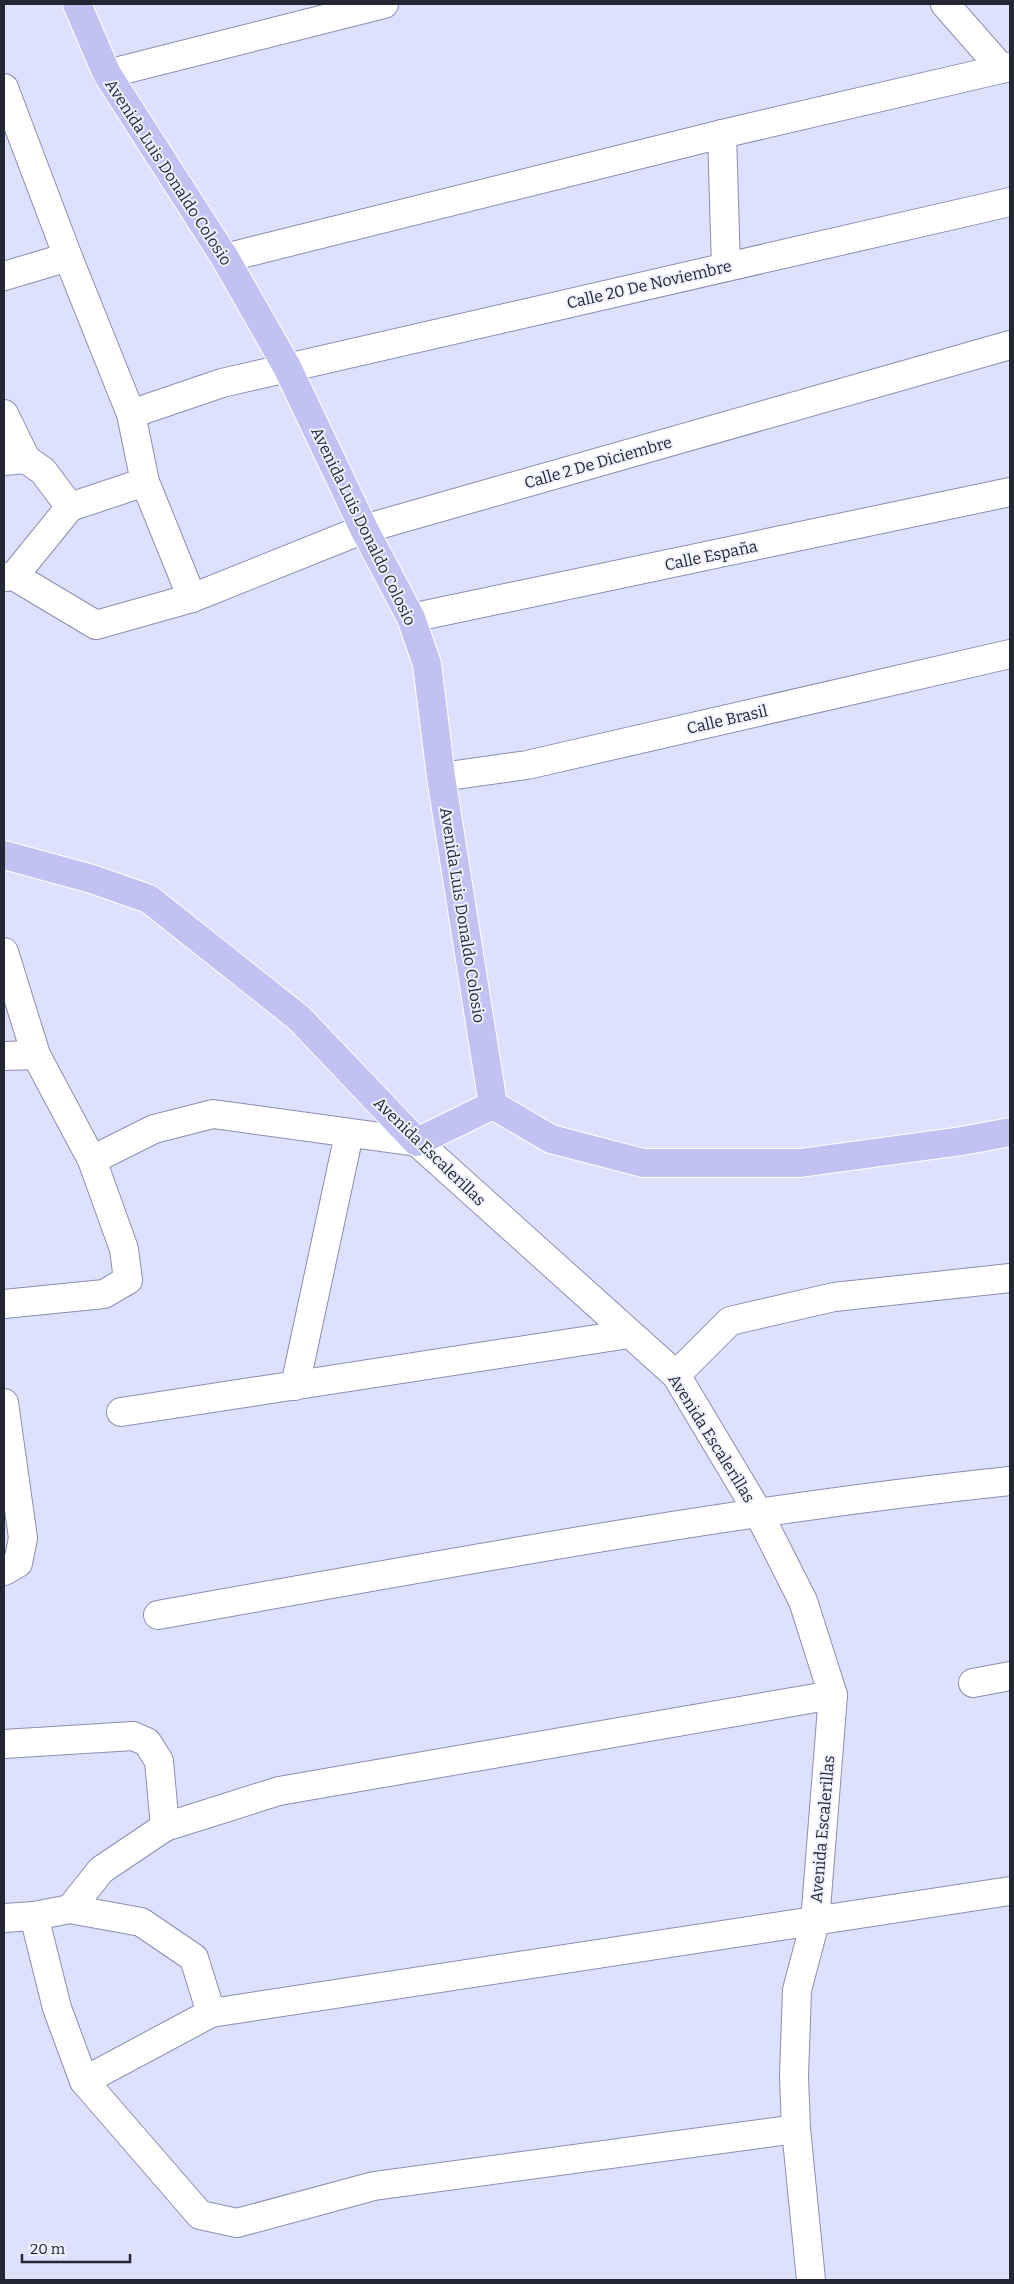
<svg xmlns="http://www.w3.org/2000/svg" width="1014" height="2284" viewBox="0 0 1014 2284" font-family="Bitter,serif">
	<style>
		.lines { fill: none; stroke-linecap: round; stroke-linejoin: round }
		.minor-casing { stroke: #8b8eaf; stroke-width: 30 }
		.major-casing { stroke: #fff; stroke-width: 30 }
		.minor { stroke: #fff; stroke-width: 28 }
		.major { stroke: #c1c2f2; stroke-width: 28 }
		.labels { text-anchor: middle; stroke-width: 4; stroke-linejoin: round; paint-order: stroke }
		.street-label { font-size: 16px; fill: #252634; stroke: #eef0fe }
	</style>
	<rect width="100%" height="100%" fill="#dee1fe"/>
	<g class="lines">
		<!-- minor casing -->
		<g class="minor-casing">
			<g id="minor">
				<path d="M945,4l57,65"/>
				<path d="M107,74l277,-70"/>
				<path d="M4,88l64,169 63,157 14,68 47,116"/>
				<path d="M722,134l4,133"/>
				<path d="M225,258l497,-124 288,-67"/>
				<path d="M4,276l64,-19"/>
				<path d="M4,414l22,45"/>
				<path d="M131,414l91,-31 788,-181"/>
				<path d="M4,461l22,-2 17,12 27,36 75,-25"/>
				<path d="M14,576l82,49 96,-27 172,-69 646,-184"/>
				<path d="M4,577l10,-1 56,-69"/>
				<path d="M411,618l599,-126"/>
				<path d="M441,777l86,-12 483,-111"/>
				<path d="M4,952l32,103 56,105 32,89 4,31 -24,14 -100,10"/>
				<path d="M4,1056l32,-1"/>
				<path d="M92,1160l62,-31 59,-15 204,28 259,233 82,137 45,89 30,94 -18,227 -18,68 -3,86 2,53 15,151"/>
				<path d="M676,1375l54,-54 104,-24 176,-19"/>
				<path d="M295,1386l54,-252"/>
				<path d="M4,1403l19,135 -5,25 -14,8"/>
				<path d="M121,1412l508,-78"/>
				<path d="M158,1615c283,-50 566,-104 852,-134"/>
				<path d="M973,1683l37,-7"/>
				<path d="M4,1744l129,-8 14,6 12,19 6,66"/>
				<path d="M70,1909l31,-39 64,-43 114,-36 554,-96"/>
				<path d="M34,1916l23,92 27,73 116,134 37,8 137,-37 422,-57"/>
				<path d="M4,1918l30,-2 36,-7 71,13 53,36 17,55"/>
				<path d="M84,2081l127,-68 799,-122"/>
			</g>
		</g>
		<!-- major casing -->
		<g class="major-casing">
			<g id="major">
				<path d="M77,4l30,70 118,184 62,109 77,162 47,89 16,46 14,113 52,328"/>
				<path d="M4,855l88,24 57,20 150,119 118,124 76,-37"/>
				<path d="M493,1105l58,34 92,24h157l162,-22 48,-9"/>
			</g>
		</g>
		<!-- minor -->
		<use href="#minor" class="minor"/>
		<!-- major -->
		<use href="#major" class="major"/>
	</g>
	<g class="labels">
		<!-- street labels -->
		<g class="street-label">
			<text transform="translate(169 172) rotate(57)" y="6">Avenida Luis Donaldo Colosio</text>
			<text transform="translate(649 284) rotate(-13)" y="6">Calle 20 De Noviembre</text>
			<text transform="translate(598 462) rotate(-16)" y="6">Calle 2 De Diciembre</text>
			<text transform="translate(364 526) rotate(64)" y="6">Avenida Luis Donaldo Colosio</text>
			<text transform="translate(711 555) rotate(-12)" y="6">Calle España</text>
			<text transform="translate(727 719) rotate(-13)" y="6">Calle Brasil</text>
			<text transform="translate(463 915) rotate(81)" y="6">Avenida Luis Donaldo Colosio</text>
			<text transform="translate(430 1151) rotate(44)" y="6">Avenida Escalerillas</text>
			<text transform="translate(712 1438) rotate(58)" y="6">Avenida Escalerillas</text>
			<text transform="translate(822 1829) rotate(-85)" y="6">Avenida Escalerillas</text>
		</g>
	</g>
	<!-- border -->
	<rect width="1014" height="2284" fill="none" stroke="#252634" stroke-width="10"/>
	<!-- scale -->
	<path d="M22 2254v8h108v-8" fill="none" stroke="#252634" stroke-width="2.5"/>
	<text x="30" y="2254" font-size="15" fill="#252634" stroke="#eef0fe" stroke-width="4" paint-order="stroke">20 m</text>
</svg>
